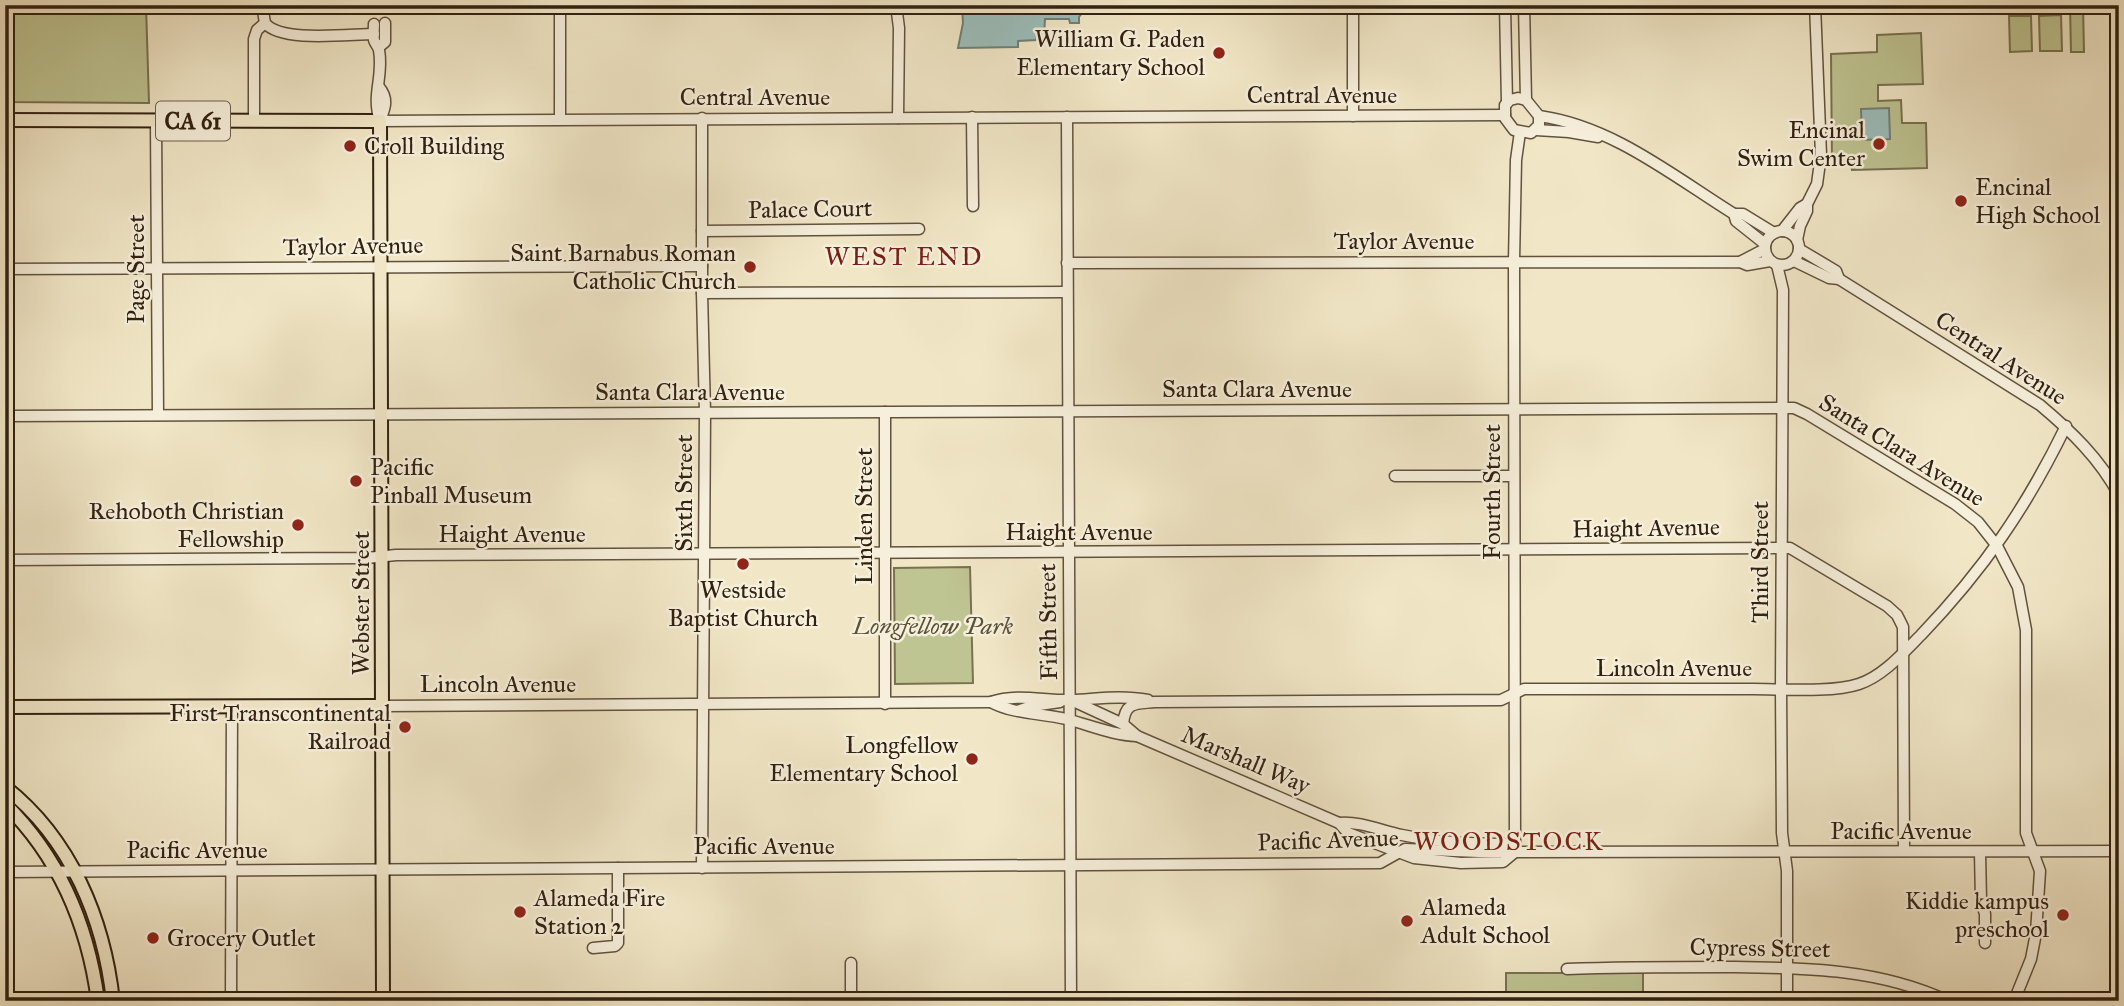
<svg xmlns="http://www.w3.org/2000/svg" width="2124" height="1006" viewBox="0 0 2124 1006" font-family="'IM FELL Great Primer',serif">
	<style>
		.green { fill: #bec492; stroke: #787252; stroke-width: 2 }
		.water { fill: #9cbebc; stroke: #717f78; stroke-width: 2 }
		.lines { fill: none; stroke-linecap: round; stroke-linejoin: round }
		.minor-casing { stroke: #61523e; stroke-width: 13 }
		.major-casing { stroke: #312111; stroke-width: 16 }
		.minor { stroke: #f6efdb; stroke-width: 10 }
		.major { stroke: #f1e7c7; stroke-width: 12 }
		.poi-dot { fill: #8f2418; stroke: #f6efdb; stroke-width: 2.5 }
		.labels { text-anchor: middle; stroke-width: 5; stroke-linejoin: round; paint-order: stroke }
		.shield { fill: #f6efdb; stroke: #6c5f4e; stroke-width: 2 }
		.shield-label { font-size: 23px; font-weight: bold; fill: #312111 }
		.poi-label { font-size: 24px; fill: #312111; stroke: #f6efdb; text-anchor: end }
		.street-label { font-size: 24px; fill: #312111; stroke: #f6efdb }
		.park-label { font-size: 24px; font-style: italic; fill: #5b5238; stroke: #f6efdb }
		.neighbourhood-label { font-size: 26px; letter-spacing: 2px; fill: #7a1f14; stroke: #f6efdb }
	</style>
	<rect width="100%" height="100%" fill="#f1e7c7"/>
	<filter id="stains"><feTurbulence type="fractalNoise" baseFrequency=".00286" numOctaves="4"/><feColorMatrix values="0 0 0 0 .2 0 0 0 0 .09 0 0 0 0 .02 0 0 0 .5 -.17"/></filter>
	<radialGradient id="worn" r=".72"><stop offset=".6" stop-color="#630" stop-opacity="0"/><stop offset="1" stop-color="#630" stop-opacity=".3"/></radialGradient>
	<!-- green -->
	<g class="green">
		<path d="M5,5h141l3,98 -144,-1z"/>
		<path d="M2070,5h13l1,47h-13z"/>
		<path d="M2061,15l1,36h-22l-1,-35z"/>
		<path d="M2009,16h22l1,35 -22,1z"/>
		<path d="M1921,33l2,51 -45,1v16l23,-1 1,23h24l1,45 -75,2 -1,-5h-19l-1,-111 46,-2v-17z"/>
		<path d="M970,567l3,116 -78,1 -1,-116z"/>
		<rect x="1506" y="973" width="137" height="28"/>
	</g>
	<!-- water -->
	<g class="water">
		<path d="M962,5h179v4l-58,3 -4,5v6h-9l-1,-4h-24l-1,17h-8v4l-18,1v6l-60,1 5,-25z"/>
		<path d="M1889,108l1,31 -28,1 -1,-31z"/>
	</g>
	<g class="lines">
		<!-- minor casing -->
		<g class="minor-casing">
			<g id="minor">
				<path d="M262,5l3,18c16,20 84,11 109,11"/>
				<path d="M560,5v114"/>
				<path d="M896,5l3,23 -1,90"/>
				<path d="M1353,5v111"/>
				<path d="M1505,5l2,98"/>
				<path d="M1524,5l2,95"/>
				<path d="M374,24c0,4 -1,12 0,16 1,4 4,6 5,10 5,27 -8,44 1,71"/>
				<path d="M379,47l6,-5v-19"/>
				<path d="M379,87c10,12 6,21 1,34"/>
				<path d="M1518,98l8,2 13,16v9l-8,8 -17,-3 -9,-12v-13l5,-5z"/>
				<path d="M1539,116c73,10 134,60 195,98l2,7 29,23"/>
				<path d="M972,117l1,89"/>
				<path d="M1067,117l4,884"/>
				<path d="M702,118v175l3,120 -3,455"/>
				<path d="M2117,118l2,1"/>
				<path d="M254,121v-82l3,-9 8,-7"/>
				<path d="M380,121l1125,-6"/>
				<path d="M156,122l2,293"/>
				<path d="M1536,130l33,2 29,5"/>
				<path d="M1734,214h9l31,19"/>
				<circle cx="1782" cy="248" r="17"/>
				<path d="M702,231l217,-2"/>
				<path d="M1782,231l18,-23 7,-4"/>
				<path d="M1797,240l3,-14 7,-15v-7l10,-20 4,-29 -6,-150"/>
				<path d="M1799,249l37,22 3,8"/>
				<path d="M1794,261l35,17 10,1 201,126c31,26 60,54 79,90"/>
				<path d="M1740,262l25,-13"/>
				<path d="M1067,263l673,-1 7,3 23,-4"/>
				<path d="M1777,265l6,25 -2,399 1,144 5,38v130"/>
				<path d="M5,269l697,-3"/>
				<path d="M702,293l365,-1"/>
				<path d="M885,412v292"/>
				<path d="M5,416l1789,-8 13,6 148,90 23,18 19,24 21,41 8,43v203l14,38 -4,62 -5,26 -17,42"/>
				<path d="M1395,476h118"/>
				<path d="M5,560l362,-2 29,-3 1394,-7 97,58 10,9 6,12 1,224"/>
				<path d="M1071,700l52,24 14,12 202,87 9,10 66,25 47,5 42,-1 12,-10"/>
				<path d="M991,702c22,12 50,11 75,17 24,6 46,16 71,17"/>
				<path d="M382,706l609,-4c27,-9 53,-1 81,-2 25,-1 50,-5 76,0"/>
				<path d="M1020,710l12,-4 28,-4"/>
				<path d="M1123,724c2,-23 13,-20 32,-22l346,-2 23,-11c76,0 153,0 229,0 29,0 79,4 106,-5 24,-8 44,-31 62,-49 63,-66 105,-127 145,-209"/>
				<path d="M1339,823c21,-2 43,8 63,12 34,7 69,9 103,9l10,8"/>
				<path d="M1515,852l-1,-591 2,-101 4,-28"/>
				<path d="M1980,852l1,49 4,13v29"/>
				<path d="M5,872l1375,-9 25,-14 74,3 640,-1"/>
				<path d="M593,948l22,-2 3,-3v-75"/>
				<path d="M851,963v38"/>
				<path d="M1567,969c54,-2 107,-2 161,-2 76,1 150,1 220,34"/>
				<path d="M231,1001l1,-295"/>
			</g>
		</g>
		<!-- major casing -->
		<g class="major-casing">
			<g id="major">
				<path d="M5,120l375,1 3,880"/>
				<path d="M5,707l377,-1"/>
				<path d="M5,787c66,52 99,132 108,214"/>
				<path d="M5,804c55,54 83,122 93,197"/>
			</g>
		</g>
		<!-- minor -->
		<use href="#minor" class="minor"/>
		<!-- major -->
		<use href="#major" class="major"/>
	</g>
	<!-- markers -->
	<g class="poi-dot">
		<circle cx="1219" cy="53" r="7"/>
		<circle cx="1879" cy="144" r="7"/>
		<circle cx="350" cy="146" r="7"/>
		<circle cx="1961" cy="201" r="7"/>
		<circle cx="750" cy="267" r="7"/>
		<circle cx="356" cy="481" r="7"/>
		<circle cx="298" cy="525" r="7"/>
		<circle cx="743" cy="564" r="7"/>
		<circle cx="405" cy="727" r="7"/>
		<circle cx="972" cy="759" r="7"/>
		<circle cx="520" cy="912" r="7"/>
		<circle cx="2063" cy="915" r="7"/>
		<circle cx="1407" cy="921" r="7"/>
		<circle cx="153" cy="938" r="7"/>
	</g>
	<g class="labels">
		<!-- shield labels -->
		<rect class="shield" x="156" y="101.5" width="74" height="39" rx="5"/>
		<g class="shield-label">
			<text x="193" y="129">CA 61</text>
		</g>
		<!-- poi labels -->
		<g class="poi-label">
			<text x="1205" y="47">William G. Paden<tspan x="1205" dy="28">Elementary School</tspan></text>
			<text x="1865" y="138">Encinal<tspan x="1865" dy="28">Swim Center</tspan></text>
			<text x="364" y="154" text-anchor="start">Croll Building</text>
			<text x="1975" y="195" text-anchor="start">Encinal<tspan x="1975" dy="28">High School</tspan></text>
			<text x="736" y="261">Saint Barnabus Roman<tspan x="736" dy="28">Catholic Church</tspan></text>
			<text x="370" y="475" text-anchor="start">Pacific<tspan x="370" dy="28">Pinball Museum</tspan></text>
			<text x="284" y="519">Rehoboth Christian<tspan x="284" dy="28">Fellowship</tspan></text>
			<text x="743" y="598" text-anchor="middle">Westside<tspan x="743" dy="28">Baptist Church</tspan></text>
			<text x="391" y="721">First Transcontinental<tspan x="391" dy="28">Railroad</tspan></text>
			<text x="958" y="753">Longfellow<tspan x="958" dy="28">Elementary School</tspan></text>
			<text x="534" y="906" text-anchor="start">Alameda Fire<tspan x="534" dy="28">Station 2</tspan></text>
			<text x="2049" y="909">Kiddie kampus<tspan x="2049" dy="28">preschool</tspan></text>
			<text x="1421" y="915" text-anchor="start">Alameda<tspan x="1421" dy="28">Adult School</tspan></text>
			<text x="167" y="946" text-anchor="start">Grocery Outlet</text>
		</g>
		<!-- street labels -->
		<g class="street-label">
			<text x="1322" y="103">Central Avenue</text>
			<text x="755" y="105">Central Avenue</text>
			<text transform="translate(810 209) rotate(-1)" y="8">Palace Court</text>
			<text x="1404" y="249">Taylor Avenue</text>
			<text transform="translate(353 246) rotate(-1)" y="8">Taylor Avenue</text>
			<text transform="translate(136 269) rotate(-90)" y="8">Page Street</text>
			<text transform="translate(2001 358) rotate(33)" y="8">Central Avenue</text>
			<text x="1257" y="397">Santa Clara Avenue</text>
			<text x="690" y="400">Santa Clara Avenue</text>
			<text transform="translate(1902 450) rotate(32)" y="8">Santa Clara Avenue</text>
			<text transform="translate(1492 492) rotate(-90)" y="8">Fourth Street</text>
			<text transform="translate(684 493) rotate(-90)" y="8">Sixth Street</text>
			<text transform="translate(864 516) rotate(-90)" y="8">Linden Street</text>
			<text transform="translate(1646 528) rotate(-1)" y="8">Haight Avenue</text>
			<text x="1079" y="540">Haight Avenue</text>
			<text x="512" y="542">Haight Avenue</text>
			<text transform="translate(1760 562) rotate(-90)" y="8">Third Street</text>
			<text transform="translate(361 603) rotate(-90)" y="8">Webster Street</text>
			<text transform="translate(1048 622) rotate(-91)" y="8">Fifth Street</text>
			<text x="1674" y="676">Lincoln Avenue</text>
			<text x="498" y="692">Lincoln Avenue</text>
			<text transform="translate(1246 760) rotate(23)" y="8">Marshall Way</text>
			<text x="1901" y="839">Pacific Avenue</text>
			<text transform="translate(1328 840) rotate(-2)" y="8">Pacific Avenue</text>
			<text x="764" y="854">Pacific Avenue</text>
			<text x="197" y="858">Pacific Avenue</text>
			<text transform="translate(1760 948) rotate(1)" y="8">Cypress Street</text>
		</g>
		<!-- park labels -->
		<g class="park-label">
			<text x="933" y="634">Longfellow Park</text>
		</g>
		<!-- neighbourhood labels -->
		<g class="neighbourhood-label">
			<text x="904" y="265">WEST END</text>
			<text x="1509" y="850">WOODSTOCK</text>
		</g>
	</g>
	<!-- margin -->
	<rect width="2124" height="1006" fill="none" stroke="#f1e7c7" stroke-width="28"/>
	<rect x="7" y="7" width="2110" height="992" fill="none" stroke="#312111" stroke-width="3.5"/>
	<rect x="14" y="14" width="2096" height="978" fill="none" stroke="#312111" stroke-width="2"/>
	<rect width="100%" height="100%" filter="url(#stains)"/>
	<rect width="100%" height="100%" fill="url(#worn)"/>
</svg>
